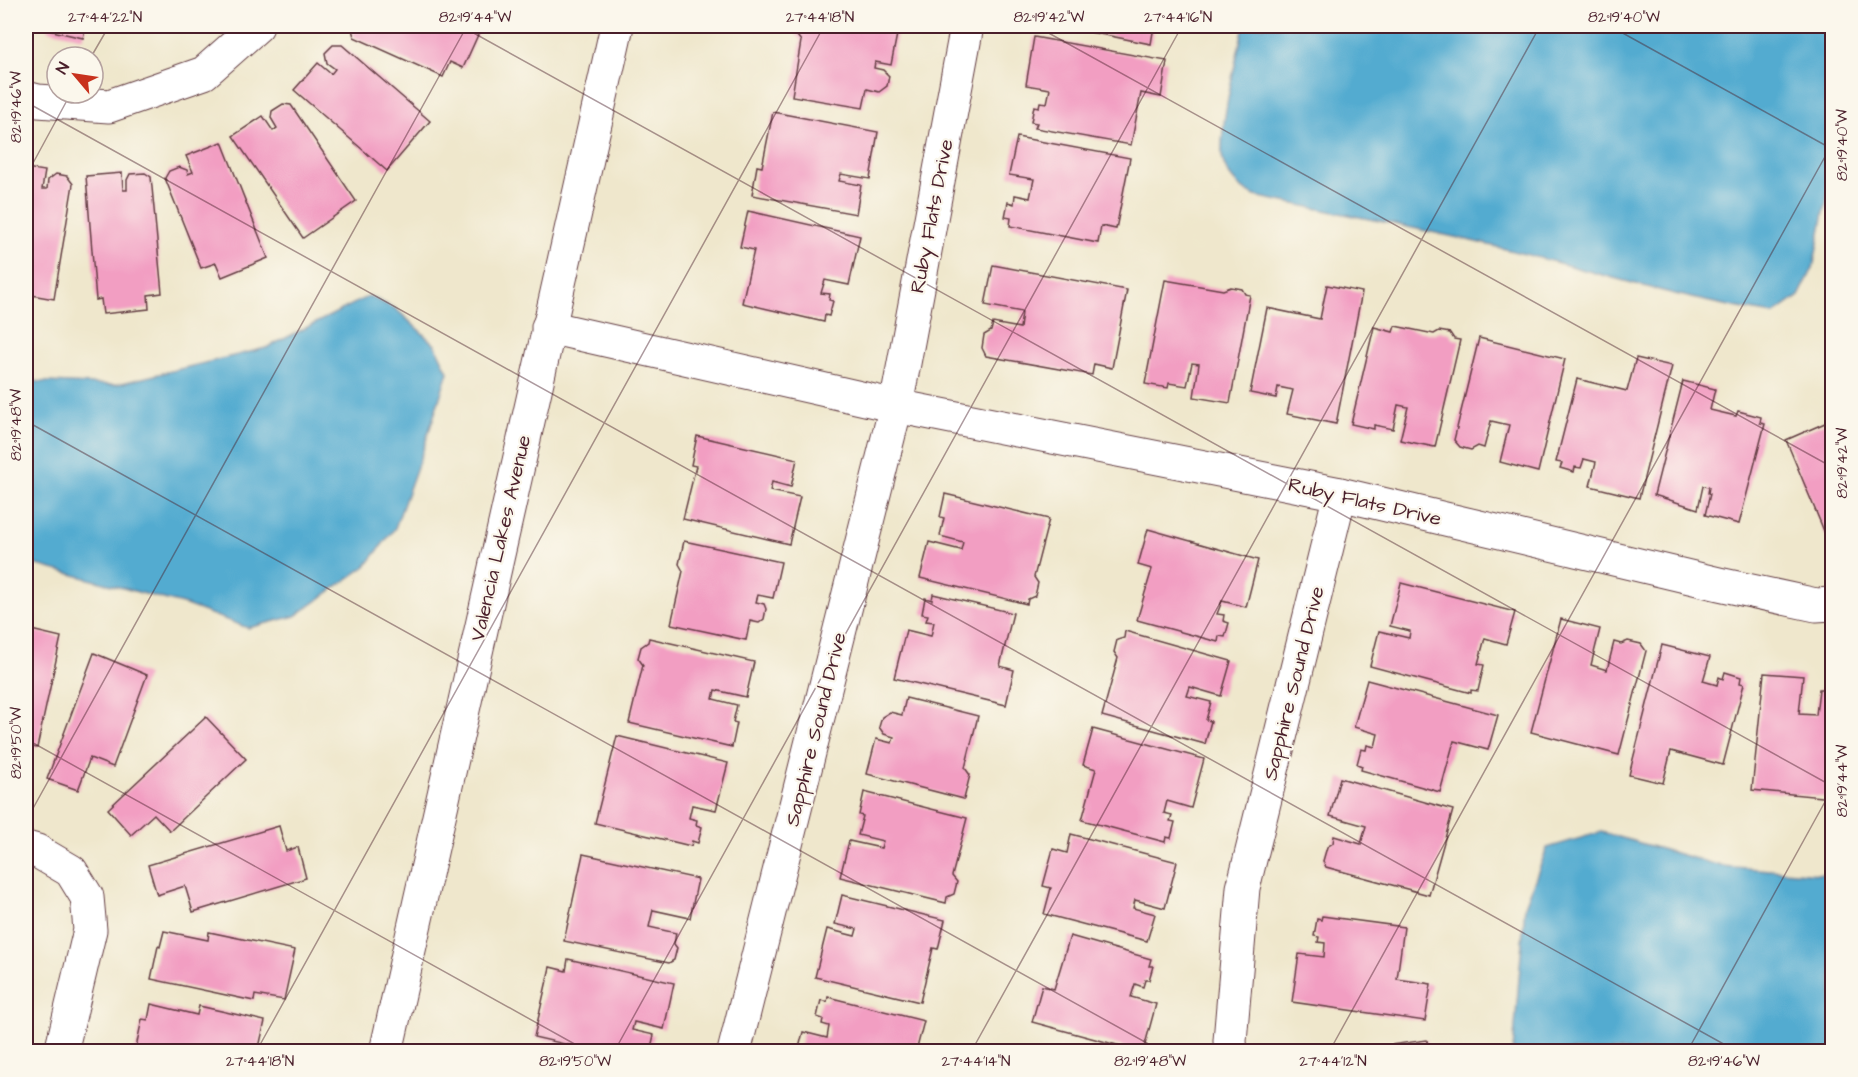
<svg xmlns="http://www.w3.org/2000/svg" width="1858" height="1077" viewBox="0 0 1858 1077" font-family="'Architects Daughter',sans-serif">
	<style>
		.water { fill: #53abd0; stroke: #4e657e; stroke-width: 1.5 }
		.building { fill: #f29ec2 }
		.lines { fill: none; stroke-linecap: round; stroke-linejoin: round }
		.minor-casing { stroke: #633d43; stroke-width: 35 }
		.minor { stroke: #fff; stroke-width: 33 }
		.ticks { fill: none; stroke: #4a1f2b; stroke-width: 1.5; stroke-opacity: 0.45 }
		.labels { text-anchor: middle; stroke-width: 4.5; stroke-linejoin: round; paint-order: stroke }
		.street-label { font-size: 20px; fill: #4a1f2b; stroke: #fbf7ec }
		.neatline { fill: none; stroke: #4a1f2b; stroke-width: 2 }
		.ticks-label { font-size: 15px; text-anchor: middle; fill: #4a1f2b }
	</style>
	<rect width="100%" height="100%" fill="#fbf7ec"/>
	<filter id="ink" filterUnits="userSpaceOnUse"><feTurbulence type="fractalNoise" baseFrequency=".0167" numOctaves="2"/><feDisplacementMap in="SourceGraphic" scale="12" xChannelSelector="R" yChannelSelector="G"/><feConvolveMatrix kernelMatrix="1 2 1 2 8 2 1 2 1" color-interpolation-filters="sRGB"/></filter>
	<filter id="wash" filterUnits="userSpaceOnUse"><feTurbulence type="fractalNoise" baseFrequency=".008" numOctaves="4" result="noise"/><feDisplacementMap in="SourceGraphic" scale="24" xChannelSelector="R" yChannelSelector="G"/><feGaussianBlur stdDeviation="1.35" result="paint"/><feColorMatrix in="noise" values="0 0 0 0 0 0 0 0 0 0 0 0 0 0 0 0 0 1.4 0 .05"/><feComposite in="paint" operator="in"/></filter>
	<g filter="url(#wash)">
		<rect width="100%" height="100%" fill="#efe7cc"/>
		<!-- water -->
		<g class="water">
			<path d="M1244,26h588v147l-19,95 -14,28 -25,18c-88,-13 -174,-41 -261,-63 -85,-22 -172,-37 -258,-55 -15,-8 -25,-16 -31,-32 -9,-22 14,-112 20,-138z"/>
			<path d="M369,296l27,13 39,36 13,27 -25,78 -28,78 -29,38 -71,50 -47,12 -62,-23 -160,-43v-181l88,4 152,-37z"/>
			<path d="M1601,832l120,34 111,9v176h-319l12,-145 22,-58z"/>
		</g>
		<g id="blocks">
			<!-- building -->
			<g class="building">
				<path d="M49,26h37l-3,12 -35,-8z"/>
				<path d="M353,26h129l-19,42 -13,-6 -7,15 -89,-40 -2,-8z"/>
				<path d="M797,26h83l18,3 -7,36 -16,-3 -1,6 9,2 6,6 -2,10 -8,6 -12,-3 -4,19 -71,-12 9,-55 -6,-8z"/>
				<path d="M1059,26h95l-3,18z"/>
				<path d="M1034,37l133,24 -6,36 -20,-4 -10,52 -96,-17 2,-5 -6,-1 3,-16 5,1 1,-5 7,1 3,-14 -24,-4z"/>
				<path d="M333,45h9l88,76 -43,50 -93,-81 24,-27 13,11 4,-5 -8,-6 -2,-10z"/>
				<path d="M283,104l8,1 65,96 -53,37 -70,-102 30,-20 10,15 4,-3 -6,-10 1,-7z"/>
				<path d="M773,112l105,20 -8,47 -29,-5 -2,7 22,4 -5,29 -104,-19 5,-29 5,1z"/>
				<path d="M1017,137l113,21 -14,71 -15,-3 -3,17 -88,-17 1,-8 -6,-1 3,-15 6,2 1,-9 15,3 4,-19 -25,-4z"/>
				<path d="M222,142l46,116 -46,19 -6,-14 -15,5 -36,-90 4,-7 10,-4 8,3 1,4 5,-2 -7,-16z"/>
				<path d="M26,168l19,3 -3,18h5l1,-9 8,-6 11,2 6,8 -19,115 -28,-5z"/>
				<path d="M122,173l1,17h4v-10l3,-6 15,-1 6,4 11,116 -14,2 1,14 -46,5 -2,-15 -5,1 -10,-124z"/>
				<path d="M748,211l112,25 -11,49 -24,-5 -4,13 9,1 -1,6 4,1 -4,15 -4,-1 -1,7 -82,-19 12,-53 -14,-3z"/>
				<path d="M993,265l134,25 -15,78 -18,-4 -2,11 -106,-19 -4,-8 2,-13 7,-4 2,-8 27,5 2,-16 -37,-7z"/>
				<path d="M1165,280l58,10 8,-3 11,2 3,5 5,1 -20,108 -36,-6 5,-33 -7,-1 -5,23 -18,-3 -1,5 -23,-4z"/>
				<path d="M1327,285l35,7 -26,132 -49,-10 6,-24 -15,-3 -2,11 -26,-5 17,-85 53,11z"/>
				<path d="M1395,326l39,8 5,-3 11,2 4,6 6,1 -25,107 -35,-7 8,-33 -10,-2 -5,24 -19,-4v4l-23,-5 23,-97 19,5z"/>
				<path d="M1479,338l86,21 -27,113 -38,-10 9,-37 -18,-4 -7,27 -6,-2 -7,4 -11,-3 -6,-7z"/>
				<path d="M1636,358l36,8 -33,132 -49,-12 6,-24 -12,-3 -3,9 -6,-1 -1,5 -14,-4 2,-5 -6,-1 21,-83 50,12z"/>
				<path d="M1683,381l32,8 -5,21 26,6 2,-5 23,6 -1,6 5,1 -26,100 -34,-9 5,-21 -2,-1 1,-6 -6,-1 -5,23 -44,-14z"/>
				<path d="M1832,420v116l-5,2 -41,-98z"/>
				<path d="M697,436l100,23 -6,28 -19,-5 -2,9 30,6 -11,47 -106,-25 13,-53 -5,-1z"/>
				<path d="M945,494l104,25 -15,58 4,6 -3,13 -7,3 -1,5 -107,-26 9,-36 32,8 2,-8 -23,-6 4,-18 -4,-1z"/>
				<path d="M1148,529l110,31 -12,47 -24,-6 -5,13 7,1 -1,6 6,2 -4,14 -6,-1 -1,6 -81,-22 15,-51 -14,-4z"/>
				<path d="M684,541l97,21 -8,36 -15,-3 -2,7 8,2 2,5 -2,10 -5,4 -9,-2 -4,19 -75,-16 12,-53 -4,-7z"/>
				<path d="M1401,583l114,29 -9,32 -21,-6 -7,26 6,1 -6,26 -7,-1v3l-101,-27 9,-35 30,7 1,-7 -20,-5z"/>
				<path d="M933,594l80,19 -13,53 14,4 -8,35 -112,-27 12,-48 25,6 3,-14 -8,-1 2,-6 -6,-1 3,-16 7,2z"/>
				<path d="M1561,619l39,10 -9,36 16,5 7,-28 7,2 7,-3 13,3 5,7 -27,104 -88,-23z"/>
				<path d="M27,629l34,8 -24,111 -11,-2z"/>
				<path d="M1125,631l106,30 -10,35 -31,-9 -3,9 24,6 -5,18 5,1 -6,23 -103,-28 16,-58 -4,-6 3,-12 7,-2z"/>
				<path d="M649,638l105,24 -8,35 -31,-7 -2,9 24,6 -4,17 4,1 -5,24 -103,-24 14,-58 -5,-7 3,-11 7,-5z"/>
				<path d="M1662,645l48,12 -7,24 14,4 2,-8 4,2 2,-7 16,5 -1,6 4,1 -21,81 -52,-14 -8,32 -34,-8z"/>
				<path d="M94,653l53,22 -34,92 -23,-9 -12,32 -31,-11z"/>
				<path d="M1764,673l39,3 -4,38 17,1 3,-26h6l7,-7v116l-80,-8z"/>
				<path d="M1367,680l131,35 -10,35 -34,-9 -14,51 -79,-22 1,-4 -5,-2 4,-15 5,1 1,-5 8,2 3,-13 -24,-7z"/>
				<path d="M906,698l72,18 -13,52 5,7 -6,24 -97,-25 9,-35 16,4 2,-6 -10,-3 -5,-7 3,-10 8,-5 12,3z"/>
				<path d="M206,717l40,42 -76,72 -16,-17 -23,21 -23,-26z"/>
				<path d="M1093,729l111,30 -13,49 -24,-7 -3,12 8,2 -2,6 5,1 -4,16 -5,-1 -1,5 -83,-22 14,-51 -13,-4z"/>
				<path d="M617,736l111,27 -12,47 -24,-5 -3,13 8,2 -1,5 6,2 -4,16 -6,-2 -1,5 -96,-23z"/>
				<path d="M1340,778l113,32 -24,85 -103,-28 -3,-6 4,-14 6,-4 1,-7 27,8 5,-18 -36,-10z"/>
				<path d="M864,792l103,26 -15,58 5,6 -3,12 -7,3 -1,6 -106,-26 9,-36 32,7 2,-7 -25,-6 5,-19 -4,-1z"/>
				<path d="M279,826l7,25 12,-4 8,31 -113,34 -8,-26 -28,9 -9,-30z"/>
				<path d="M1071,834l106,28 -12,46 -30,-8 -2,8 22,6 -8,27 -103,-27 7,-26 -8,-2 10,-37 14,4z"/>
				<path d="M583,854l115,25 -8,39 -37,-8 -4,17 27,6 -2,11 3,4 -3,12 -5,3 -105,-22z"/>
				<path d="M842,895l103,25 -7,29 -5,-1 -13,54 -105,-25 12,-48 28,7 2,-7 -22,-5z"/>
				<path d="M1322,916l82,11 -7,52 34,5 -6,37 -133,-19 7,-48 25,3 1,-14 -7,-1 1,-5 -5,-1 3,-17 4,1z"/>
				<path d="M164,931l44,9 1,-8 86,18 -11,50 -29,-5 -1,6 -103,-22 7,-33 2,1z"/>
				<path d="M1070,936l81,23 -2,7h4l-4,14h-4l-2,7 -8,-3 -4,13 25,7 -13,48 -111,-30 10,-36 12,3z"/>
				<path d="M568,959l106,24 -10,46 -30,-7 -2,8 22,5 -4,17h-51l-65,-15 16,-70 16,4z"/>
				<path d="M828,997l96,24 -8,31h-118l5,-20 24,6 2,-12 -7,-2 1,-5 -6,-2 4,-17 6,2z"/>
				<path d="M151,1004l46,11 2,-9 66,15 -7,31h-123l7,-33 6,1z"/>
				<path d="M1427,1040l2,12h-75v-2z"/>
			</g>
		</g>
	</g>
	<g filter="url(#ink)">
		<use href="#blocks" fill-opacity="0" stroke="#633d43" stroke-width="1.5"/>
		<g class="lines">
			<!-- minor casing -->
			<g class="minor-casing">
				<g id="minor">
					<path d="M26,98l12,3 71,5 95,-33 53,-47"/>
					<path d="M548,327l348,79 444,88 379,90 97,21 16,-1"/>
					<path d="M26,848l11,3 34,20 16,26 3,33 -29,122"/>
					<path d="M386,1052l231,-1026"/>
					<path d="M734,1052l162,-646 71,-380"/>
					<path d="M1231,1052l-1,-11 13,-153 97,-394"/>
				</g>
			</g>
			<!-- minor -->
			<use href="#minor" class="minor"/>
		</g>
	</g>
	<!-- ticks -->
	<path class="ticks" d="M461,26l1371,760M1036,26l796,441M1610,26l222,123M91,57l18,-31M26,102l1712,950M26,176l45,-83M26,421l1137,631M26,739l563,313M26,821l441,-795M256,1052l568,-1026M614,1052l568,-1026M971,1052l569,-1026M1329,1052l503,-908M1687,1052l145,-263"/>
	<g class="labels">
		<!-- street labels -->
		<g class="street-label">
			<text transform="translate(931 216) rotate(-79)" y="7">Ruby Flats Drive</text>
			<text transform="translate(1365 501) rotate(13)" y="7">Ruby Flats Drive</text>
			<text transform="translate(500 538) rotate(-77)" y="7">Valencia Lakes Avenue</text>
			<text transform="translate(1293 683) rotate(-76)" y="7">Sapphire Sound Drive</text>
			<text transform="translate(815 729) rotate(-76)" y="7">Sapphire Sound Drive</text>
		</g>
	</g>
	<!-- margin -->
	<rect width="1858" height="1077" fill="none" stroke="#fbf7ec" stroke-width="66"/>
	<!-- north arrow -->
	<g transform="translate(75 75) rotate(299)"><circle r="28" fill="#fbf7ec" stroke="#b4a19f" stroke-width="1.5"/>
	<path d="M0-4.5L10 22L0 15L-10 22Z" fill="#c8321e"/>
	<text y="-9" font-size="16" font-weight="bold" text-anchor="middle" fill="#4a1f2b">N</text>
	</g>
	<rect x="33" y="33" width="1792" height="1011" class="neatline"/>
	<g class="ticks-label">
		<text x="105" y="22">27°44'22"N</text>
		<text x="475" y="22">82°19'44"W</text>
		<text x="820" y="22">27°44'18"N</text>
		<text x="1049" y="22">82°19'42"W</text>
		<text x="1178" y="22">27°44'16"N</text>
		<text x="1624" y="22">82°19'40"W</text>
		<text transform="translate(16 107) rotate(-90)" y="5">82°19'46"W</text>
		<text transform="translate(1842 145) rotate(-90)" y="5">82°19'40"W</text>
		<text transform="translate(16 425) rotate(-90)" y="5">82°19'48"W</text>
		<text transform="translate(1842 463) rotate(-90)" y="5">82°19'42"W</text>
		<text transform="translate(16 743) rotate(-90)" y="5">82°19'50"W</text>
		<text transform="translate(1842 781) rotate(-90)" y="5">82°19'44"W</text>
		<text x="260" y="1066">27°44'18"N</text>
		<text x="575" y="1066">82°19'50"W</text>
		<text x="976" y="1066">27°44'14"N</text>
		<text x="1150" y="1066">82°19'48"W</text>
		<text x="1333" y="1066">27°44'12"N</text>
		<text x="1724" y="1066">82°19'46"W</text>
	</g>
</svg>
